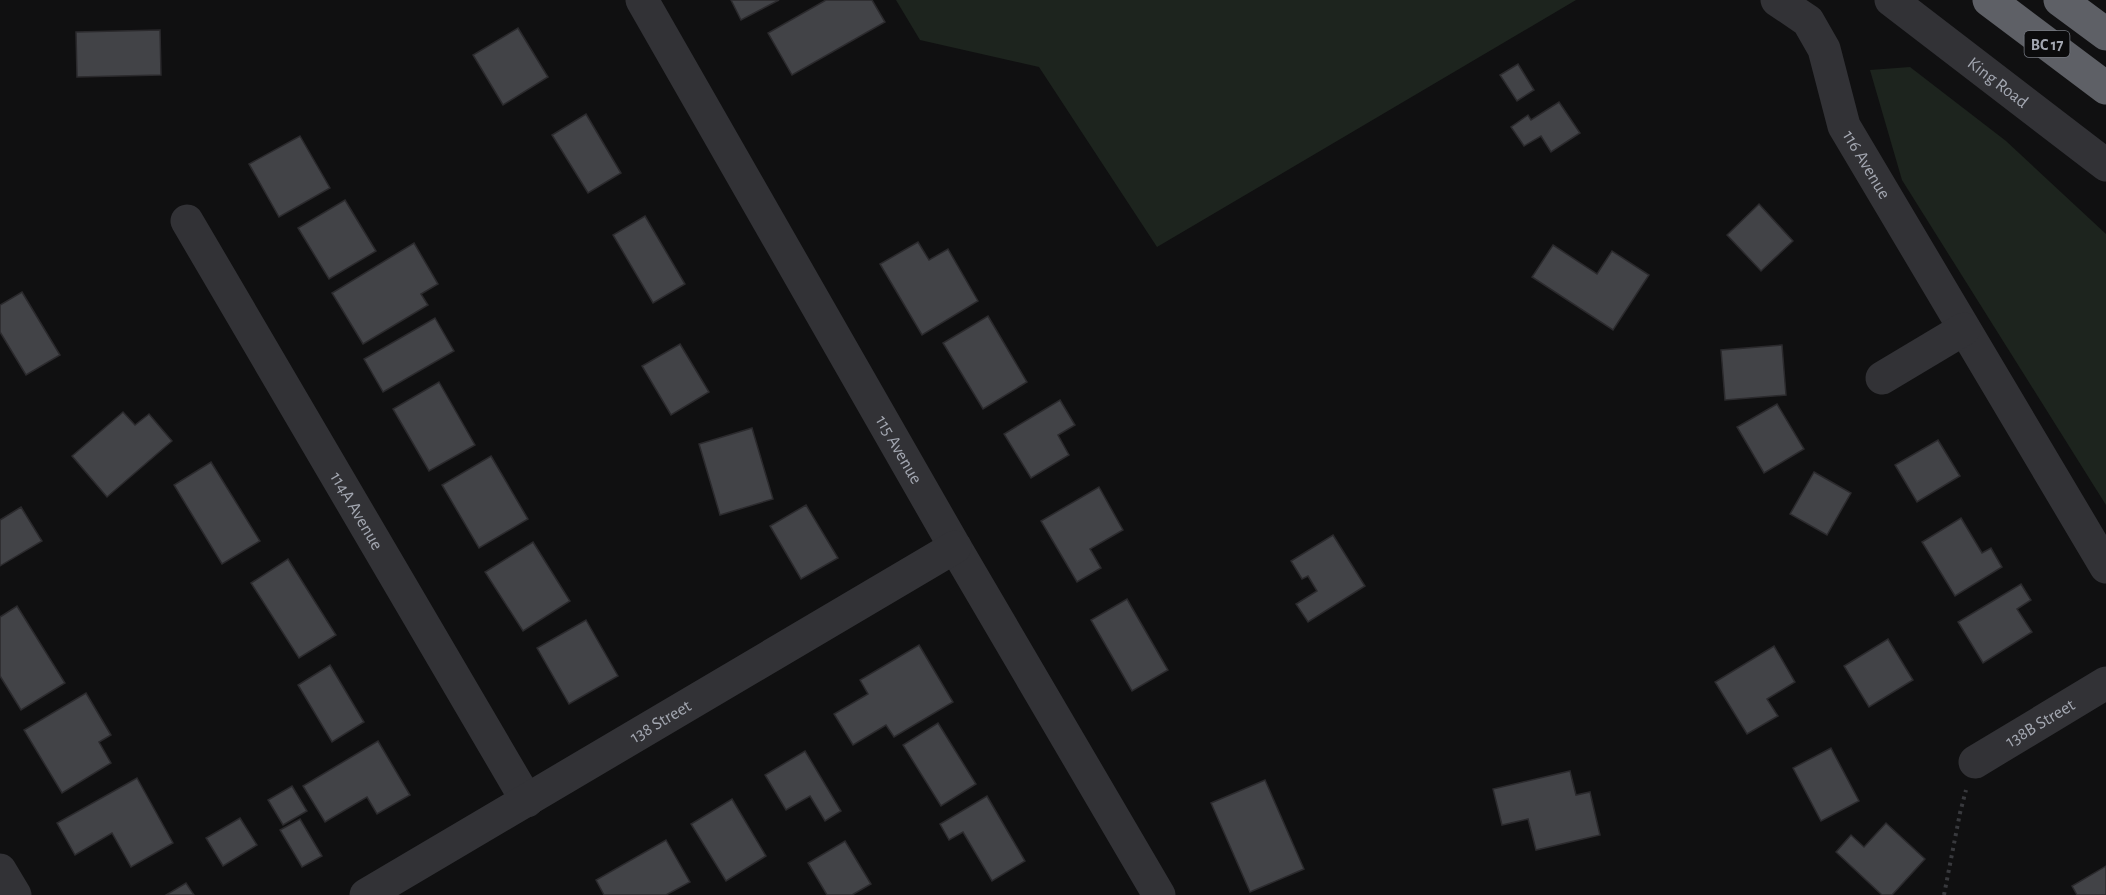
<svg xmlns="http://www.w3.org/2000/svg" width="2106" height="895" viewBox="0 0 2106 895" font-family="'Alegreya Sans',sans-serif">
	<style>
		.green { fill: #1d241e }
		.building { fill: #424347; stroke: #2b2a2d; stroke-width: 1.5 }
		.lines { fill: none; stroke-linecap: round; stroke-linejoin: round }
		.path { stroke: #38393d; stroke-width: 4; stroke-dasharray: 3 4.5; stroke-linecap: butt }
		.minor { stroke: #323236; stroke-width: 33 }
		.highway { stroke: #5e6066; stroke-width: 33 }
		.labels { text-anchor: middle; stroke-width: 4.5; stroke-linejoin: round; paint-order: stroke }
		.shield { fill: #0b0b0c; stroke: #757880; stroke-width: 1.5 }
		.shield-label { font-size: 16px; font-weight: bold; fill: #a3a7b1 }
		.street-label { font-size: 18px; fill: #a3a7b1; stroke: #0b0b0c }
	</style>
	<rect width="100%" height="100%" fill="#101011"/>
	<!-- green -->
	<g class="green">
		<path d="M896,0h680l-419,247 -118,-180 -119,-27z"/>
		<path d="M1910,67l96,74 100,93v271l-204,-325 -32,-110z"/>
	</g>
	<!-- building -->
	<g class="building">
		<path d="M731,0h48l-38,20z"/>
		<path d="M826,0h46l13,22 -93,53 -24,-42z"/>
		<path d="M518,28l30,49 -45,28 -30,-50z"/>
		<path d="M160,30l1,45 -84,2 -1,-45z"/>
		<path d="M1518,64l16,26 -17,11 -17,-26z"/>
		<path d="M1559,102l21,31 -29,19 -10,-16 -17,10 -13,-19 17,-12 3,5z"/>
		<path d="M586,114l35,59 -33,20 -36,-58z"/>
		<path d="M300,136l30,52 -51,29 -30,-53z"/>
		<path d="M345,200l31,51 -47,28 -31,-51z"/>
		<path d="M1759,204l34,37 -32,30 -34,-36z"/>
		<path d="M645,216l40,68 -32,19 -40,-68z"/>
		<path d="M918,242l11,18 19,-11 30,52 -56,34 -42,-71z"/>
		<path d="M414,243l24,41 -17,10 7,11 -65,39 -31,-51z"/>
		<path d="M1553,245l44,29 15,-23 37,24 -36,55 -81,-53z"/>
		<path d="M22,292l38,63 -34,20 -26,-43v-27z"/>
		<path d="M988,316l39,66 -44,27 -40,-66z"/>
		<path d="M435,318l19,33 -71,41 -19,-33z"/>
		<path d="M680,344l29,48 -38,23 -29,-49z"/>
		<path d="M1782,345l4,50 -61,5 -4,-50z"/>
		<path d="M439,382l36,63 -46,26 -36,-62z"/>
		<path d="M1060,400l15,25 -17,10 11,20 -38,23 -27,-44z"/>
		<path d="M1777,404l27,45 -40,24 -27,-46z"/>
		<path d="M123,412l12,13 14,-11 23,27 -65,56 -35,-41z"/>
		<path d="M752,428l21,71 -53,16 -21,-71z"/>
		<path d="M1938,440l22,36 -43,26 -22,-37z"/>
		<path d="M491,456l37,63 -49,29 -37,-63z"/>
		<path d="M211,462l49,79 -38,23 -48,-79z"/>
		<path d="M1814,472l37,21 -24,42 -37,-21z"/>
		<path d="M1099,487l24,43 -33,19 11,19 -24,14 -36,-61z"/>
		<path d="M806,505l32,53 -37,21 -31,-53z"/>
		<path d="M21,507l21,34 -42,25v-46z"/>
		<path d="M1961,518l21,35 9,-5 11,19 -47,29 -33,-54z"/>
		<path d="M1333,535l32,51 -57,36 -12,-18 21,-13 -9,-15 -6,3 -11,-18z"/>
		<path d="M533,542l37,59 -47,30 -38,-59z"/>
		<path d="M288,559l48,76 -37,23 -48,-75z"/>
		<path d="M2021,584l10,16 -14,9 15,23 -49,31 -25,-41z"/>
		<path d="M1127,599l41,71 -36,21 -41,-71z"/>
		<path d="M17,606l48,77 -44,27 -21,-34v-59z"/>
		<path d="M586,620l32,56 -49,28 -32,-56z"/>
		<path d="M1888,639l25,41 -44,27 -25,-41z"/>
		<path d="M919,645l34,57 -59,35 -8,-12 -33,20 -19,-31 34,-20 -8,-14z"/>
		<path d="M1774,646l21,36 -28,17 11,17 -31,18 -32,-52z"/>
		<path d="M330,665l34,57 -32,20 -34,-57z"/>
		<path d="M86,693l25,42 -12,7 12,21 -49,30 -38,-63z"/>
		<path d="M938,723l38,61 -35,22 -38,-61z"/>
		<path d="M378,741l32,54 -33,19 -10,-17 -42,25 -22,-36z"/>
		<path d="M1831,748l28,53 -38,20 -28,-53z"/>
		<path d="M805,751l36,60 -16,10 -15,-25 -24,14 -21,-35z"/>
		<path d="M1570,771l6,24 14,-3 10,43 -64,15 -8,-31 -26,6 -9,-36z"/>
		<path d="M137,778l36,65 -42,24 -19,-34 -37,22 -18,-32z"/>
		<path d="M1265,780l39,89 -54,23 -39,-89z"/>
		<path d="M292,786l15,25 -24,14 -15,-25z"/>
		<path d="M987,796l38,65 -33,20 -29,-49 -14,8 -9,-16z"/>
		<path d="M732,799l34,57 -40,25 -35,-57z"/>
		<path d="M240,818l17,27 -34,21 -17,-28z"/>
		<path d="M300,819l22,37 -20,11 -22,-37z"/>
		<path d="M1886,823l39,36 -33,36h-10l-46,-43 15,-17 13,12z"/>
		<path d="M666,840l24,42 -24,13h-62l-8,-15z"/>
		<path d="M845,841l26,43 -19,11h-25l-19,-32z"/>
		<path d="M2106,866v29h-29l-5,-9z"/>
		<path d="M186,883l8,12h-28z"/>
	</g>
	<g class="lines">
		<!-- path -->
		<path class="path" d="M1944,895l16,-82 6,-23"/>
		<!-- minor -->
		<g class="minor">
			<path id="s1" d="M642,0l313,547 204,348"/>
			<path id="s2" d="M1777,0l31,21 16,28 20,77 262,441"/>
			<path id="s3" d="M1891,0l215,165"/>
			<path id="s4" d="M187,221l340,580"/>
			<path d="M1882,378l82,-49"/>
			<path id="s5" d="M1975,762l131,-79"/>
			<path d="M0,870l15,25"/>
			<path id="s6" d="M366,895l589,-348"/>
		</g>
		<!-- highway -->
		<g class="highway">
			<path d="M1989,0l117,88"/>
			<path d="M2060,0l46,34"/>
		</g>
	</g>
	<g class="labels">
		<!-- shield labels -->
		<rect class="shield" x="2024.5" y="31" width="45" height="26" rx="4.5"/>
		<g class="shield-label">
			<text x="2047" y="50">BC 17</text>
		</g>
		<!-- street labels -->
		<g class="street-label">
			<text dy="6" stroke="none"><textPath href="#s3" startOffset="135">King Road</textPath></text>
			<text dy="6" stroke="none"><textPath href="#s2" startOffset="194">116 Avenue</textPath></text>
			<text dy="6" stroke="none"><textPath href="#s1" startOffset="518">115 Avenue</textPath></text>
			<text dy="6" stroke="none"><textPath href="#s4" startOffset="336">114A Avenue</textPath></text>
			<text dy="6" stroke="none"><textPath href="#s6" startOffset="342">138 Street</textPath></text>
			<text dy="6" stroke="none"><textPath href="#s5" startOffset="76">138B Street</textPath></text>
		</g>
	</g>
</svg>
